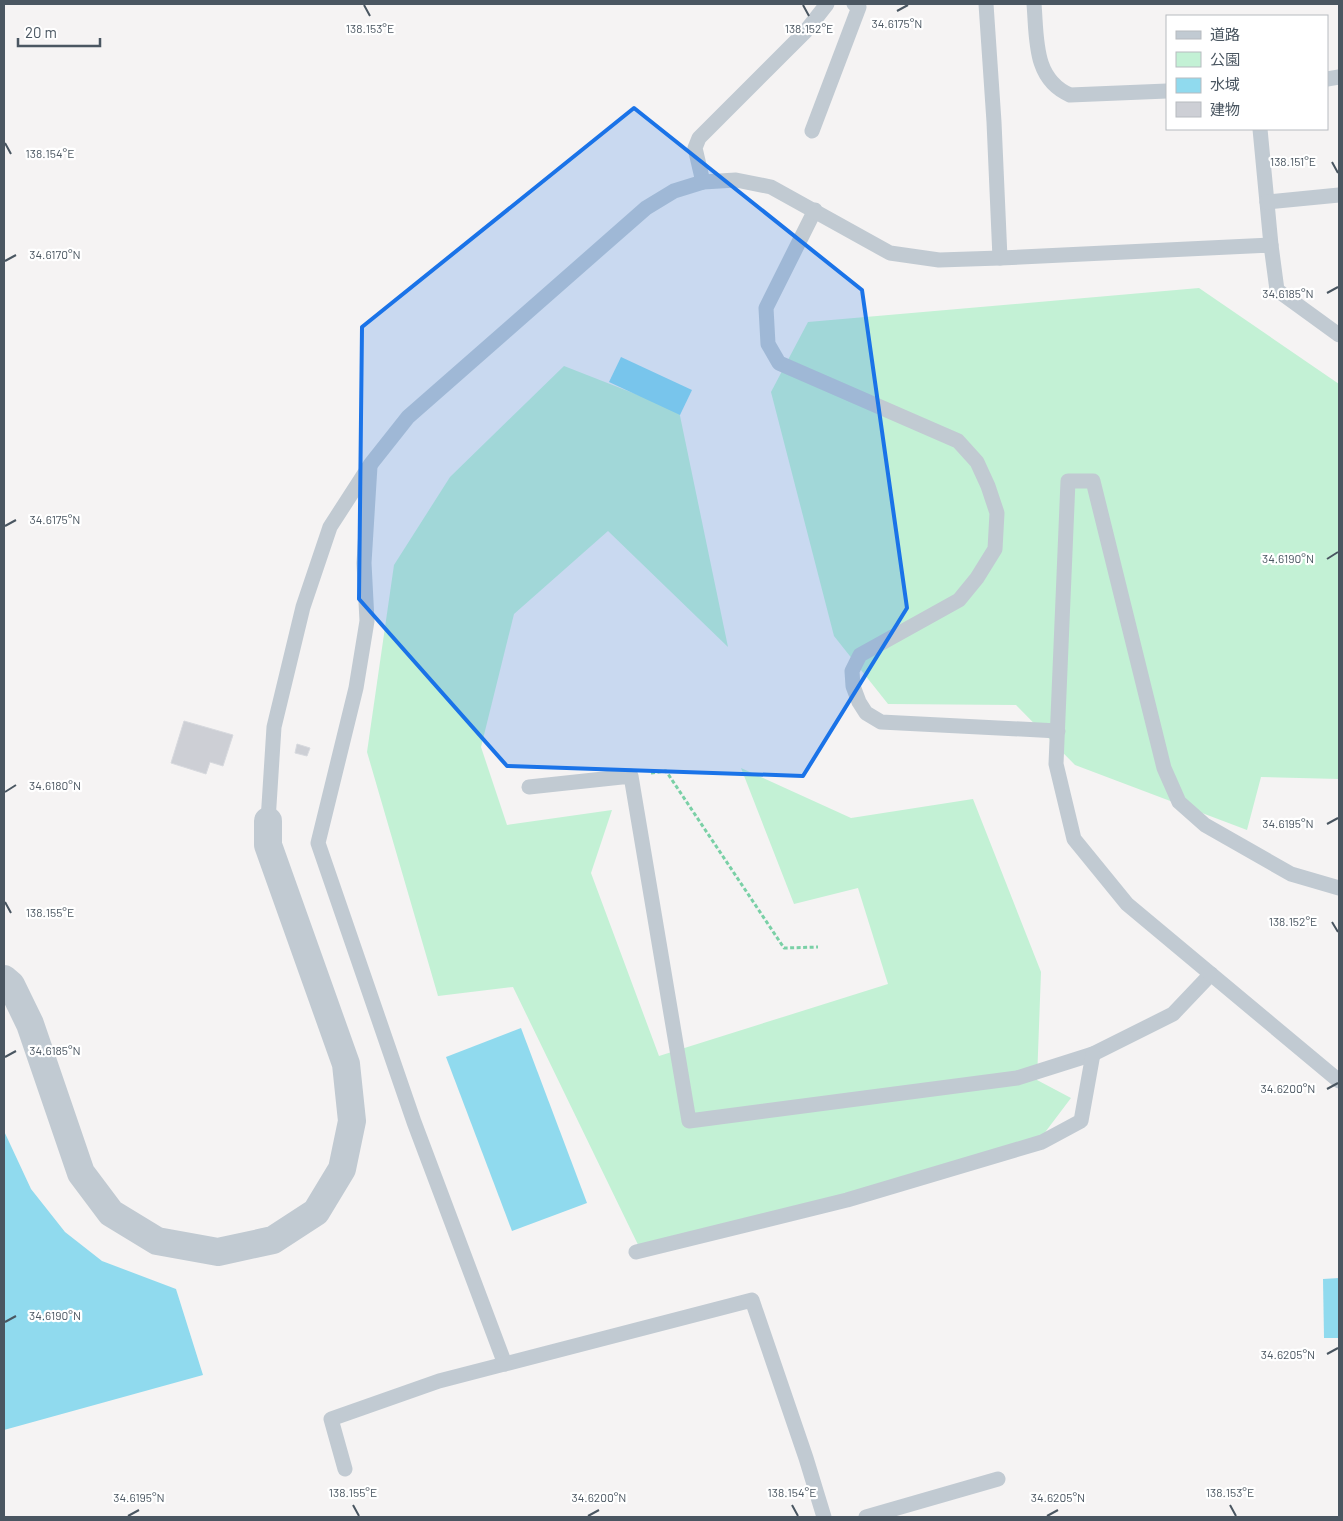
<svg xmlns="http://www.w3.org/2000/svg" width="1343" height="1521" viewBox="0 0 1343 1521" font-family="Barlow,'Noto Sans JP',sans-serif">
	<style>
		.green { fill: #c3f1d5 }
		.water { fill: #90daee }
		.building { fill: #cdcfd5; stroke: #d7d9de }
		.lines { fill: none; stroke-linecap: round; stroke-linejoin: round }
		.path { stroke: #7ad0a6; stroke-width: 3; stroke-dasharray: 4 2.5; stroke-linecap: butt }
		.service { stroke: #c1cad2; stroke-width: 15 }
		.tertiary { stroke: #c1cad2; stroke-width: 28 }
		.marked { fill: #1a73e8; fill-opacity: 0.2; stroke: #1a73e8; stroke-width: 4; stroke-linejoin: round }
		.ticks { fill: none; stroke: #4a5661; stroke-width: 2 }
		.ticks-label { font-size: 12px; text-anchor: middle; fill: #4a5661; stroke: #fff; stroke-width: 4.5; stroke-linejoin: round; paint-order: stroke }
	</style>
	<rect width="100%" height="100%" fill="#f5f3f3"/>
	<!-- green -->
	<g class="green">
		<path d="M1199,288l140,96v395l-78,-2 -14,53 -172,-65 -59,-60 -128,-1 -54,-68 -63,-244 37,-70z"/>
		<path d="M564,366l115,45 49,236 -120,-116 -94,83 -33,133 26,78 105,-15 -21,63 68,183 229,-72 -30,-96 -64,16 -53,-136 110,50 122,-19 68,173 -4,108 34,18 -31,41 -397,116 -130,-268 -75,9 -71,-244 27,-187 56,-88z"/>
	</g>
	<!-- water -->
	<g class="water">
		<path d="M621,357l71,33 -12,25 -71,-33z"/>
		<path d="M521,1028l66,175 -75,28 -66,-174z"/>
		<path d="M4,1131l27,58 34,43 37,29 74,28 27,86 -199,55z"/>
		<path d="M1339,1278v60h-15l-1,-59z"/>
	</g>
	<!-- building -->
	<g class="building">
		<path d="M184,721l49,14 -10,31 -13,-4 -4,12 -35,-11z"/>
		<path d="M297,744l13,4 -3,8 -12,-3z"/>
	</g>
	<g class="lines">
		<!-- path -->
		<path class="path" d="M651,773l15,-2 118,177 34,-1"/>
		<!-- service -->
		<g class="service">
			<path d="M1034,4c3,34 -1,75 36,91l97,-4"/>
			<path d="M1327,79l12,-2"/>
			<path d="M1260,129l11,116"/>
			<path d="M812,131l47,-124 -5,-3"/>
			<path d="M703,182l-8,-34 4,-10 106,-106 22,-28"/>
			<path d="M1267,202l72,-7"/>
			<path d="M815,210l-49,98 2,36 11,19 179,78 19,21 11,24 9,27 -2,36 -18,29 -18,22 -99,55 -8,16 1,15 6,16 7,11 15,9 177,9"/>
			<path d="M1000,258l271,-13 6,45 62,45"/>
			<path d="M370,466l-6,97 3,58 -11,67 -38,155 96,279 91,242"/>
			<path d="M529,787l102,-11 58,345 328,-43 76,-24 80,-40 38,-40"/>
			<path d="M268,821l6,-94 29,-120 27,-80 40,-62 38,-48 238,-209 28,-17 29,-9 33,-2 35,7 119,66 49,7 61,-2 -6,-136 -8,-118"/>
			<path d="M1339,888l-48,-14 -86,-49 -26,-23 -15,-34 -71,-287h-25l-12,283 18,75 53,65 212,177"/>
			<path d="M636,1252l211,-52 195,-58 39,-21 12,-67"/>
			<path d="M345,1469l-14,-50 108,-38 313,-81 54,158 18,59"/>
			<path d="M866,1517l132,-38"/>
		</g>
		<!-- tertiary -->
		<path class="tertiary" d="M4,979l7,6 19,39 51,149 30,40 46,28 61,11 55,-12 43,-28 26,-43 10,-48 -6,-57 -78,-219v-24"/>
	</g>
	<!-- marked area -->
	<path class="marked" d="M634,108l228,182 45,318 -104,168 -296,-10 -148,-167 3,-272z"/>
	<!-- ticks -->
	<path class="ticks" d="M364,5l6,11M803,5l6,11M897,11l11,-6M5,143l6,11M1332,162l6,11M5,261l11,-6M1327,293l11,-6M5,526l11,-6M1327,559l11,-7M5,792l11,-7M1327,824l11,-6M5,902l6,11M1332,922l6,10M5,1057l11,-6M1327,1089l11,-6M5,1322l11,-6M1327,1354l11,-6M353,1505l6,11M792,1505l6,11M1230,1505l6,11M128,1516l11,-6M588,1516l11,-6M1047,1516l11,-6"/>
	<g class="ticks-label">
		<text x="897" y="28">34.6175°N</text>
		<text x="370" y="33">138.153°E</text>
		<text x="809" y="33">138.152°E</text>
		<text x="50" y="158">138.154°E</text>
		<text x="1293" y="166">138.151°E</text>
		<text x="55" y="259">34.6170°N</text>
		<text x="1288" y="298">34.6185°N</text>
		<text x="55" y="524">34.6175°N</text>
		<text x="1288" y="563">34.6190°N</text>
		<text x="55" y="790">34.6180°N</text>
		<text x="1288" y="828">34.6195°N</text>
		<text x="50" y="917">138.155°E</text>
		<text x="1293" y="926">138.152°E</text>
		<text x="55" y="1055">34.6185°N</text>
		<text x="1288" y="1093">34.6200°N</text>
		<text x="55" y="1320">34.6190°N</text>
		<text x="1288" y="1359">34.6205°N</text>
		<text x="353" y="1497">138.155°E</text>
		<text x="792" y="1497">138.154°E</text>
		<text x="1230" y="1497">138.153°E</text>
		<text x="139" y="1502">34.6195°N</text>
		<text x="599" y="1502">34.6200°N</text>
		<text x="1058" y="1502">34.6205°N</text>
	</g>
	<!-- border -->
	<rect width="1343" height="1521" fill="none" stroke="#4a5661" stroke-width="10"/>
	<!-- legend -->
	<rect x="1166" y="15" width="162" height="115" fill="#ffffff" stroke="#b7bbc0"/>
	<rect x="1176" y="31" width="25" height="8" fill="#c1cad2" stroke="#b7bbc0"/>
	<text x="1210" y="40" font-size="15" fill="#4a5661">道路</text>
	<rect x="1176" y="52" width="25" height="15" fill="#c3f1d5" stroke="#b7bbc0"/>
	<text x="1210" y="65" font-size="15" fill="#4a5661">公園</text>
	<rect x="1176" y="78" width="25" height="15" fill="#90daee" stroke="#b7bbc0"/>
	<text x="1210" y="90" font-size="15" fill="#4a5661">水域</text>
	<rect x="1176" y="102" width="25" height="15" fill="#cdcfd5" stroke="#b7bbc0"/>
	<text x="1210" y="115" font-size="15" fill="#4a5661">建物</text>
	<!-- scale -->
	<path d="M18 38v8h82v-8" fill="none" stroke="#4a5661" stroke-width="2.5"/>
	<text x="25" y="38" font-size="15" fill="#4a5661" stroke="#ffffff" stroke-width="4" paint-order="stroke">20 m</text>
</svg>
